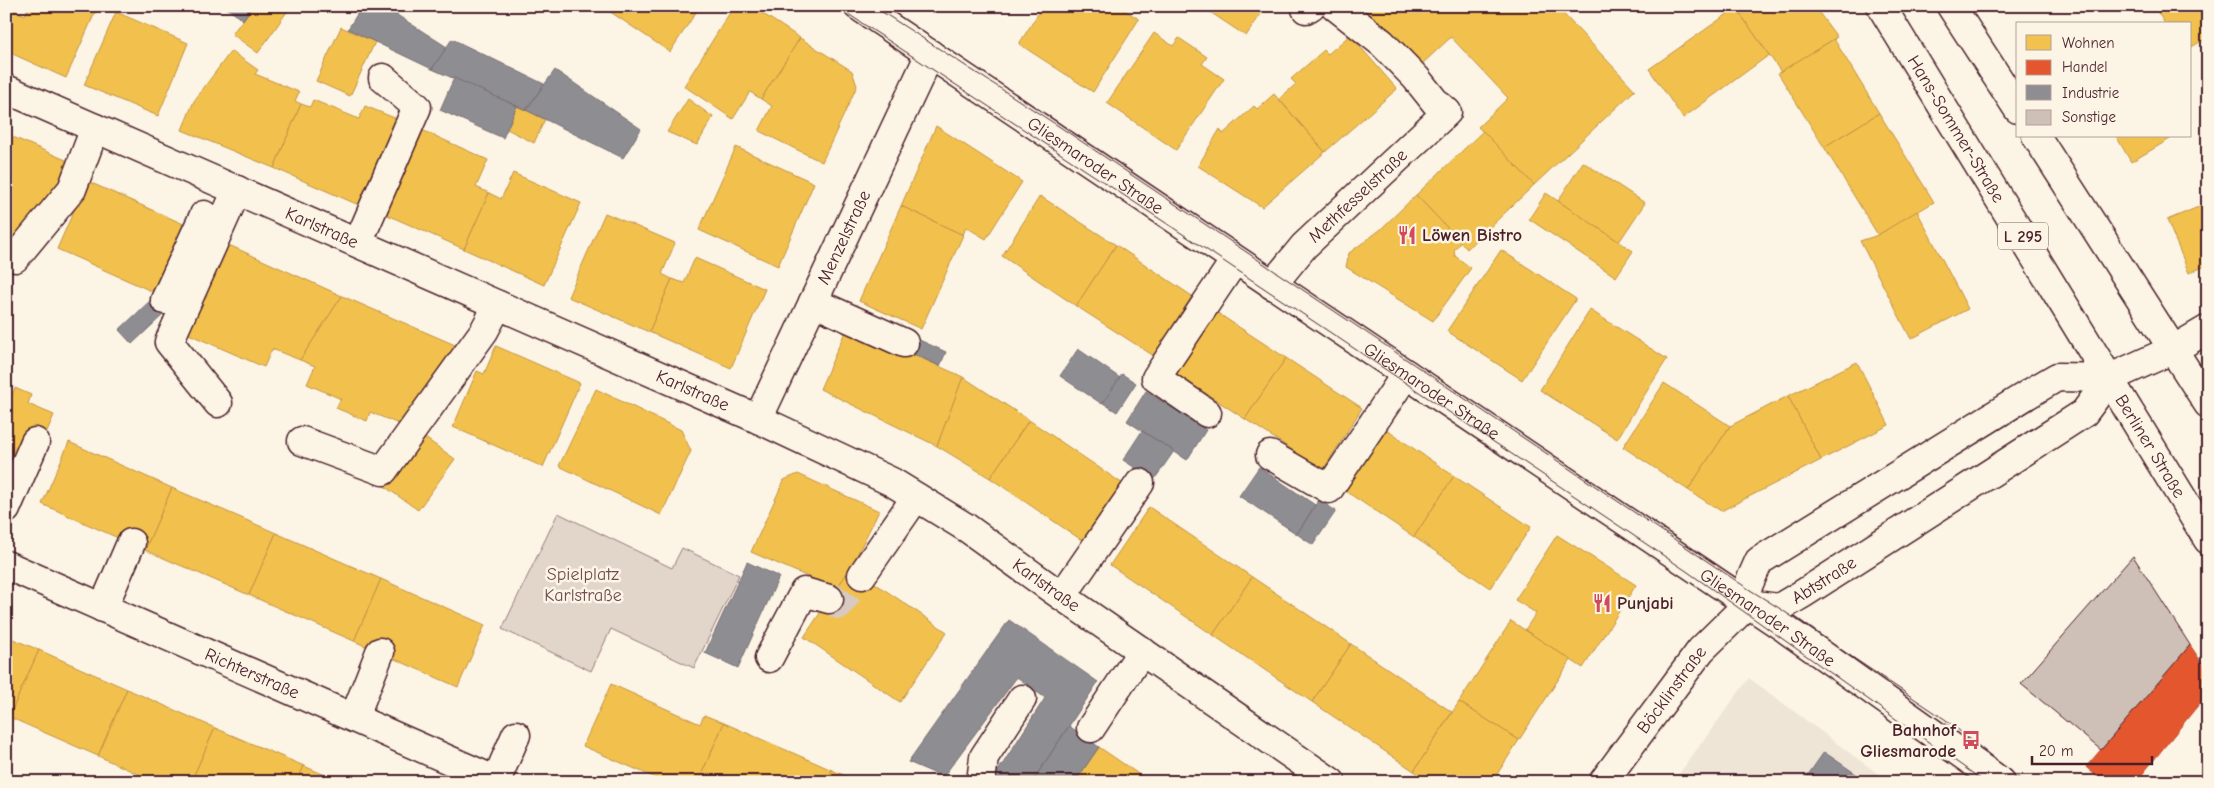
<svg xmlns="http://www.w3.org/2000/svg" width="2214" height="788" viewBox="0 0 2214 788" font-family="'Comic Neue',sans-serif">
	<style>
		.built { fill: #eee5d7 }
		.green { fill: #e2d5ca; stroke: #967a7a }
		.homes { fill: #f2c14e; stroke: #c09044 }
		.shops { fill: #e4572e; stroke: #b6462d }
		.industry { fill: #8d8d92; stroke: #796c73 }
		.building { fill: #cfc0b7; stroke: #4a1f2b }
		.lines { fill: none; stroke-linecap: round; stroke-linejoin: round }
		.minor-tunnel { stroke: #d8cac0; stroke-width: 28; stroke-dasharray: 28 14; stroke-linecap: butt }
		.minor-casing { stroke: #4a1f2b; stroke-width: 31 }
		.major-casing { stroke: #4a1f2b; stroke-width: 31 }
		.minor { stroke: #fcf5e5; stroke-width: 28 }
		.major { stroke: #fcf5e5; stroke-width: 28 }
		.tram { stroke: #4a1f2b; stroke-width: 1 }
		.labels { text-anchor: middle; stroke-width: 5; stroke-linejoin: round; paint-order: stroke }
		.shield { fill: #fcf5e5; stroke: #7f5f63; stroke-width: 1 }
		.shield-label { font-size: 16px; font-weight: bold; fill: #4a1f2b }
		.street-label { font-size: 18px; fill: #4a1f2b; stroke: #fcf5e5 }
		.poi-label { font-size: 18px; font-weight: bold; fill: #4a1f2b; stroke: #fcf5e5; text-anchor: start }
		.park-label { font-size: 18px; fill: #704c53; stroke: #fcf5e5 }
	</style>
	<rect width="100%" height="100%" fill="#fcf5e5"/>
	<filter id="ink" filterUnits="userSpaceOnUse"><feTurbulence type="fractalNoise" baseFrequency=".02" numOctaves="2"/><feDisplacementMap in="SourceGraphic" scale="10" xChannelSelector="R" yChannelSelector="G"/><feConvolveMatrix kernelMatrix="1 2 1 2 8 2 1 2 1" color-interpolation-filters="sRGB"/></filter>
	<g filter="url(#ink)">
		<!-- built -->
		<path class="built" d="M1749,678l140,104h-216z"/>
		<!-- green -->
		<path class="green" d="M558,513l114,55 10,-20 57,27 -45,93 -83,-39 -20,42 -89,-42z"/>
		<!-- homes -->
		<g class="homes">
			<path d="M29,6l68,2 -31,70 -60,-27 1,-44 18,8z"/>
			<path d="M253,6h38l-33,47 -26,-19z"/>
			<path d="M612,6h88l-30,46 -61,-41z"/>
			<path d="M734,6h17l49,32 -39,61 -11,-7 -17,27 -49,-33z"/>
			<path d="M1043,6h75l21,13 -46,73 -74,-48z"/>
			<path d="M1201,6h61l3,2 -19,28z"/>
			<path d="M1366,6h190l79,84 -101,95 -56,-58 30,-29 -57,-61 -31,29 -56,-59z"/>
			<path d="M1737,6h77l23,31 -56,35 -45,-64z"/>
			<path d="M2154,6h54v31l-18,11v-24h-25z"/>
			<path d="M1736,8l33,47 -86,63 -34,-49z"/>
			<path d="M116,12l72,31 -30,73 -74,-31z"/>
			<path d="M341,27l34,15 -25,54 -34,-15z"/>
			<path d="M1154,33l19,13 6,-8 28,19 -5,7 22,15 -48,71 -69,-47z"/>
			<path d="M1350,35l47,54 -72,63 -46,-53 17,-15 -5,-5 33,-29 4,4z"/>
			<path d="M800,38l52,33 5,15 -35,76 -63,-31 13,-25 -11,-7z"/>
			<path d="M1834,39l45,74 -55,34 -46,-74z"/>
			<path d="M231,51l27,19 -3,4 44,18 -4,9 6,3 -27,64 -92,-38 12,-29z"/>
			<path d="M1274,94l51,58 -63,55 -64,-41 22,-37 3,5 31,-28 3,3z"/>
			<path d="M688,99l25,18 -16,28 -30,-13z"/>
			<path d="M313,100l46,19 6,-13 32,13 -36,87 -87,-38 27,-64 9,3z"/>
			<path d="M517,106l28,13 -11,24 -27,-14z"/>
			<path d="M1879,113l55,89 -56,33 -54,-88z"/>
			<path d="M936,126l86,56 -36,57 -20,-12 -3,8 -62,-29z"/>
			<path d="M422,130l66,30 -12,27 13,6 -25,56 -79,-35z"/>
			<path d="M1483,131l51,54 -67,64 -51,-54z"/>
			<path d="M6,134l62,27 -16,36 -33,49 -13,-3z"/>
			<path d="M2116,136h59l-44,26z"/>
			<path d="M736,147l78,36 -36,83 -79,-36z"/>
			<path d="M1583,162l62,41 -26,39 -61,-41z"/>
			<path d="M513,173l68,30 -37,82 -80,-36 25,-56 12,6z"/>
			<path d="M87,181l101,45 -30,68 -101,-45z"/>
			<path d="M1546,193l87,58 -17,26 -87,-58z"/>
			<path d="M1416,195l45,47 -7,8 1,6 16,12 -38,53 -87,-54 3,-14 31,-23z"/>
			<path d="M1040,196l76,49 -40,61 -74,-50z"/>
			<path d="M2208,203v62l-19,8 -22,-53z"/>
			<path d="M901,206l62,29 -42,94 -62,-28z"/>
			<path d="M1917,211l51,98 -57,30 -51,-98 18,-6z"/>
			<path d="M605,213l70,30 -13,31 10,5 -23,53 -81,-35z"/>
			<path d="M220,241l122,55 -42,64 -28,-11 -8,18 -80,-35z"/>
			<path d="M1116,245l76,51 -38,60 -78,-50z"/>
			<path d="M1501,250l75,49 -54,81 -75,-49z"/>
			<path d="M695,258l70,31 -34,79 -82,-36 23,-53 12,4z"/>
			<path d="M342,296l120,52 -56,79 -36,-15 -3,9 -31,-13 5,-9 -34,-15 8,-18 -15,-6z"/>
			<path d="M1590,310l77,49 -50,80 -77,-49z"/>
			<path d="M1216,312l70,46 -41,61 -70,-46z"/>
			<path d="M848,325l115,52 -26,69 -117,-57z"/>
			<path d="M496,346l84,37 -37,84 -90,-40 24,-56 7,3z"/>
			<path d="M1286,358l76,50 -39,62 -78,-51z"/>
			<path d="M1857,362l32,63 -68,35 -33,-64z"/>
			<path d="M963,377l66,43 -39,58 -53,-32z"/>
			<path d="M1664,383l66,43 -42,64 -65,-43z"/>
			<path d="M15,388l16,7 -3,9 26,11 -13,30 -35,34v-84l5,2z"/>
			<path d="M596,389l85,41 10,21 -30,64 -102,-49z"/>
			<path d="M1788,396l33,64 -100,51 -33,-21 42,-64z"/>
			<path d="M1029,420l97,66 -40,57 -96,-65z"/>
			<path d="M1385,429l69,47 -40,61 -70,-47z"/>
			<path d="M418,433l37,26 -37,51 -37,-26z"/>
			<path d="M69,442l103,46 -27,62 -103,-46z"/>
			<path d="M798,474l81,37 -28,56 -15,22 -85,-37 33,-72z"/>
			<path d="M1454,476l77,51 -41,61 -76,-51z"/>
			<path d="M172,488l104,45 -27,62 -104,-45z"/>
			<path d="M1149,507l103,70 -39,58 -103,-70z"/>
			<path d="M276,533l105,46 -27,62 -105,-46z"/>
			<path d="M1557,535l79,50 -53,83 -58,-38 11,-17 -21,-13z"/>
			<path d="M851,567l96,65 -47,70 -96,-65z"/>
			<path d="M1252,577l99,67 -39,58 -99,-67z"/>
			<path d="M381,579l104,46 -27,62 -104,-46z"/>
			<path d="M1511,621l60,39 -52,80 -60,-38z"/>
			<path d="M6,636l33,14 -30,67 -3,-1z"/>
			<path d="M1351,644l101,68 -38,59 -102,-69z"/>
			<path d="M39,650l88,39 -29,67 -89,-39z"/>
			<path d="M611,684l89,40 4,-9 20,8 -26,59h-33l-82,-36z"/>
			<path d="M127,689l88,39 -24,54h-35l-58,-26z"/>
			<path d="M1459,702l60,38 -27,42h-62l-16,-11z"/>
			<path d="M724,723l108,47 -5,12h-129z"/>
			<path d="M215,728l89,38 -7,16h-106z"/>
			<path d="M1099,747l51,35h-75z"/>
			<path d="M304,766l37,16h-44z"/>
			<path d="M832,770l18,8 -2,4h-21z"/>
		</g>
		<!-- shops -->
		<path class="shops" d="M2190,645l18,27v21l-72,89h-33l-17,-15z"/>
		<!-- industry -->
		<g class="industry">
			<path d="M224,6h29l-10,14z"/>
			<path d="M362,6h21l64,41 -15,22 -84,-40z"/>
			<path d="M452,39l92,45 -18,26 -94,-41z"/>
			<path d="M555,70l86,59 -18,29 -97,-48z"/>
			<path d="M454,78l63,28 -14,32 -63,-28z"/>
			<path d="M153,298l13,14 -34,32 -13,-14z"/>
			<path d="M915,338l31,14 -6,14 -31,-14z"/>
			<path d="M1078,349l42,29 -18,26 -42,-28z"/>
			<path d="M1122,374l14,9 -19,29 -14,-9z"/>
			<path d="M1146,391l60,39 -19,30 -60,-39z"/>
			<path d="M1142,431l32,20 -20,29 -31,-20z"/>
			<path d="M1259,467l56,38 -18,29 -58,-38z"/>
			<path d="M1319,500l17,11 -23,34 -16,-11z"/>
			<path d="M747,562l32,15 -41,91 -33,-15z"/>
			<path d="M1009,620l89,62 -66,100h-41l54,-84 -28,-21 -74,100 -35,-15z"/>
			<path d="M1069,726l30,21 -24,35h-43z"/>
			<path d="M1824,752l38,26 -3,4h-56z"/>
		</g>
		<!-- building -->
		<path class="building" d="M2133,556l57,89 -89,105 -80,-66z"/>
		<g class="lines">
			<!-- minor-tunnel -->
			<path class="minor-tunnel" d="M829,599l10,6 23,-30"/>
			<!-- minor casing -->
			<g class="minor-casing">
				<g id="minor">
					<path id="s1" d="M858,6l928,623 215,153"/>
					<path d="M1306,9l5,-3"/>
					<path id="s2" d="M6,89l752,330 134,63 75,46 86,62 278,192"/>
					<path d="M358,243l59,-136 -34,-29"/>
					<path d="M15,258l57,-69 23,-61"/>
					<path id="s3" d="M1272,285l32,-39 143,-134 -11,-9 -20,-25 -34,-35 -47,-37"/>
					<path d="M165,300l39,-85"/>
					<path d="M813,302l91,41"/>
					<path d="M218,403l-49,-61 68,-152"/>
					<path d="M1207,413l-51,-35 79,-118"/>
					<path id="s4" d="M758,419l172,-365"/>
					<path d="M302,441l81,30 101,-140 14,-26"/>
					<path d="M1270,455l59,34 77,-115"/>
					<path d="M6,509l29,-67"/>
					<path id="s5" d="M6,565l493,217"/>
					<path d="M862,575l54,-78"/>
					<path d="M1062,596l78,-113"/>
					<path d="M1748,604l-1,-16 12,-27 276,-171 22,-13 53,1 64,-29 34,-20"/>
					<path id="s6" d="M1748,604l31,4 25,-15 280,-180 26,-35"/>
					<path d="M103,608l28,-65"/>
					<path d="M769,658l35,-66 25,7"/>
					<path d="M354,718l26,-66"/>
					<path d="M1091,728l51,-77"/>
					<path d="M496,781l20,-46"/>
					<path d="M981,782l3,-25 38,-58"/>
					<path id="s7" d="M1603,782l98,-132 47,-46"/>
				</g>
			</g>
			<!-- major casing -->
			<g class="major-casing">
				<g id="major">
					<path id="s8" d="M1881,6l327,534"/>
					<path d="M1951,6l67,103"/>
					<path d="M2036,136l172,268"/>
				</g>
			</g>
			<!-- minor -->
			<use href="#minor" class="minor"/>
			<!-- major -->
			<use href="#major" class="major"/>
			<!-- tram -->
			<g class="tram">
				<path d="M836,6l374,246 475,318 300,212"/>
				<path d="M873,6l187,121 687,461 32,20 167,112 78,62"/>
			</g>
		</g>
	</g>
	<!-- icons -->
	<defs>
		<g id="restaurant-bare" transform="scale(1.5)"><path d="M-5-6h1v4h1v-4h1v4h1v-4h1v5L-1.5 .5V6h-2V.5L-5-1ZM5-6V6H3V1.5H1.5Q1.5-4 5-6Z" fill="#d1495b" stroke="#fcf5e5" stroke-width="2.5" paint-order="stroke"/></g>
		<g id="bus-bare" transform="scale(1.5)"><path d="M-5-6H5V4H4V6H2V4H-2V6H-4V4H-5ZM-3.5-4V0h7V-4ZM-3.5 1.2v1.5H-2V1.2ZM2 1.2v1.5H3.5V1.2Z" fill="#d1495b" stroke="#fcf5e5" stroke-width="2.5" paint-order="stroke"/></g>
	</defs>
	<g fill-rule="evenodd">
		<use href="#restaurant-bare" x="1407" y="235"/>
		<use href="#restaurant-bare" x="1602" y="603"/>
		<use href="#bus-bare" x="1971" y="740"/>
	</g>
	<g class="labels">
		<!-- shield labels -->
		<rect class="shield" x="1998" y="222.5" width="50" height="27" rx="4"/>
		<g class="shield-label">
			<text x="2023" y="242">L 295</text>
		</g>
		<!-- street labels -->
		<g class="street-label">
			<text dy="6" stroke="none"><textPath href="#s8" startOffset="144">Hans-Sommer-Straße</textPath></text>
			<text dy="6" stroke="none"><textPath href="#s1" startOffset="286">Gliesmaroder Straße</textPath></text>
			<text dy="6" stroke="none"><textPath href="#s3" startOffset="124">Methfesselstraße</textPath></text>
			<text dy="6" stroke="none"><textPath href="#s2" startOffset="345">Karlstraße</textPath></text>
			<text dy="6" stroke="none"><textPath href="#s4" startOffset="201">Menzelstraße</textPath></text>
			<text dy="6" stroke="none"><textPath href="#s2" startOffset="750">Karlstraße</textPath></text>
			<text dy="6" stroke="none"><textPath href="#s1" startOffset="691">Gliesmaroder Straße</textPath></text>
			<text dy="6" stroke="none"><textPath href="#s8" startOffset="516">Berliner Straße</textPath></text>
			<text dy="6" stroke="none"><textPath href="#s6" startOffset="84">Abtstraße</textPath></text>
			<text dy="6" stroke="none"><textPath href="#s2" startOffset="1155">Karlstraße</textPath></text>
			<text dy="6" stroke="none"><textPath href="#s1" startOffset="1096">Gliesmaroder Straße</textPath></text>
			<text dy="6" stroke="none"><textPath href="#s5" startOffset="269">Richterstraße</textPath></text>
			<text dy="6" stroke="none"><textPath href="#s7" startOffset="115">Böcklinstraße</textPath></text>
		</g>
		<!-- poi labels -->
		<g class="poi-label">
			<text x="1422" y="241">Löwen Bistro</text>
			<text x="1617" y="609">Punjabi</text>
			<text x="1956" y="736" text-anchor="end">Bahnhof<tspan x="1956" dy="21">Gliesmarode</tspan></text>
		</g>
		<!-- park labels -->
		<g class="park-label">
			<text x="583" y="580">Spielplatz<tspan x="583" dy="21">Karlstraße</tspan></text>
		</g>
	</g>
	<!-- margin -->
	<rect width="2214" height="788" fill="none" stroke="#fcf5e5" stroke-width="25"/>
	<rect x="12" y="12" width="2189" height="763" fill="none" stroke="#4a1f2b" stroke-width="2" filter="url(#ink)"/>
	<!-- legend -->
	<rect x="2016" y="22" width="175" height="115" fill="#fcf5e5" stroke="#b59f9b"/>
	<rect x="2026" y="35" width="25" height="15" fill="#f2c14e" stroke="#b59f9b"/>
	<text x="2062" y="48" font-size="15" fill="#4a1f2b">Wohnen</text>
	<rect x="2026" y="60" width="25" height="15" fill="#e4572e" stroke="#b59f9b"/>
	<text x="2062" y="72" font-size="15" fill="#4a1f2b">Handel</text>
	<rect x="2026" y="85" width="25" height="15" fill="#8d8d92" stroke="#b59f9b"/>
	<text x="2062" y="98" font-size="15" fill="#4a1f2b">Industrie</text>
	<rect x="2026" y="110" width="25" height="15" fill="#cfc0b7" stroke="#b59f9b"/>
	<text x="2062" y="122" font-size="15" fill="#4a1f2b">Sonstige</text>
	<!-- scale -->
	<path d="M2032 756v8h120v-8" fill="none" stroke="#4a1f2b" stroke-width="2.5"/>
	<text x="2039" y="756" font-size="15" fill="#4a1f2b" stroke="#fcf5e5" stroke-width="4" paint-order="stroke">20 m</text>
</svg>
